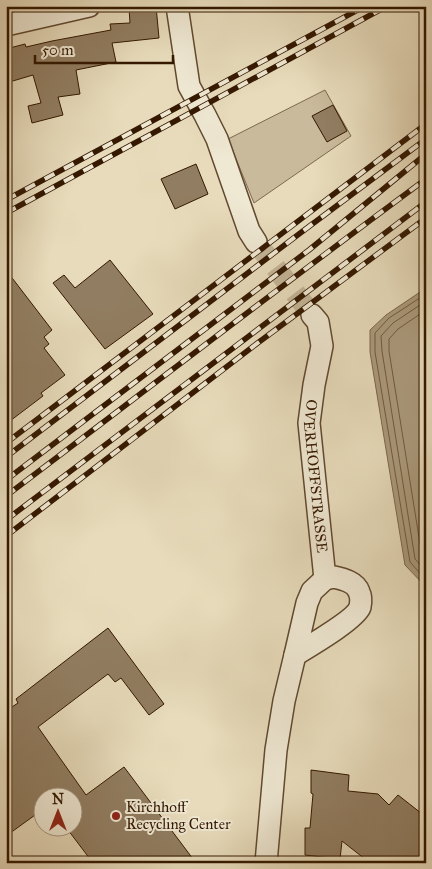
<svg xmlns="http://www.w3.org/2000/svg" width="432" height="869" viewBox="0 0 432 869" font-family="'IM FELL Great Primer',serif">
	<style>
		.green { fill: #c9ba9b; stroke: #7e694e }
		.water { fill: #aa997b; stroke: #7b654a }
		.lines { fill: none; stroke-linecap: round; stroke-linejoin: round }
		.shore { stroke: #6f583e; stroke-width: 1 }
		.building { fill: #917d61; stroke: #341800 }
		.minor-tunnel { stroke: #c3b496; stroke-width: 21; stroke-dasharray: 21 11; stroke-linecap: butt }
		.minor-casing { stroke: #61492f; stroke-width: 24 }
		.minor { stroke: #efe8d3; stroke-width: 21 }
		.rail-casing { stroke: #341800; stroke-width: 5.5 }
		.rail { stroke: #efe8d3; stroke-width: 4; stroke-dasharray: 11; stroke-linecap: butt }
		.poi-dot { fill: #8f2418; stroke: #efe8d3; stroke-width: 2 }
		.labels { text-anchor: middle; stroke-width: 4; stroke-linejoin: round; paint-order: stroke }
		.street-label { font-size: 15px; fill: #341800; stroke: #efe8d3 }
		.poi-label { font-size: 15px; fill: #341800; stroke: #efe8d3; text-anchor: start }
	</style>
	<rect width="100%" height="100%" fill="#e7dbbb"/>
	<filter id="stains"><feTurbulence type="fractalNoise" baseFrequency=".004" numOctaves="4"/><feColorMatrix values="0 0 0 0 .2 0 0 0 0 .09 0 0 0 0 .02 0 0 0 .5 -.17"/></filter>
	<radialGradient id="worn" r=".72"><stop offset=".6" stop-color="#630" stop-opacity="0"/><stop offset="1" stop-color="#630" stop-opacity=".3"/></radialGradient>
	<!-- green -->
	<path class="green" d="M325,90l26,46 -97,67 -26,-64z"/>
	<!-- water -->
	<path class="water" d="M426,288v299l-21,-22 -35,-213v-22l16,-15z"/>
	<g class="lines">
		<!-- shore -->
		<g class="shore">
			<path d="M426,294l-37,24 -14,15v19l35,210 16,18"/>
			<path d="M426,301l-33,22 -12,13 1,15 33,208 11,12"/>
			<path d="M426,310l-28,19 -9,10v12l33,205 4,4"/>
		</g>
	</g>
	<!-- building -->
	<g class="building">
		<path d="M145,6h11l3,32 -47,5 4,19 -40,8 4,24 -22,3 5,18 -31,8 -4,-17 13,-3 -8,-28 -27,8v-34l19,-5 1,3 26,-6 59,-11 -1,-6 20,-1 -1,-15z"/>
		<path d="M333,105l14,26 -20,11 -15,-26z"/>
		<path d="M196,164l12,30 -33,15 -14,-30z"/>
		<path d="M110,260l43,54 -48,35 -52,-66 11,-8 11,13z"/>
		<path d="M6,270l46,60 -8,7 5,7 -5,4 21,27 -24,18 2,3 -37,28z"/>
		<path d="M108,628l56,76 -15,11 -28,-37 -6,4 -7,-8 -70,53 48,68 38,-28 72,96h-103l-28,-37h7v-30h-30v14l-36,26v-125l12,-8 -2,-4z"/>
		<path d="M311,770l38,5 -1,16 30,3 11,11 9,-10 28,22v46h-56l-28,-22 -2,18 -35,-4v-27h5l3,-34 -2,-1z"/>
	</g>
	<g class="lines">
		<!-- minor-tunnel -->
		<path class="minor-tunnel" d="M256,242l56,73"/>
		<!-- minor casing -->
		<g class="minor-casing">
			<g id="minor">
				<path d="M177,6l12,80 16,29 12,24 32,92 7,11"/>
				<path d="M6,25l83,-19"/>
				<path id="s1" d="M312,315l6,7 4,24 -8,39 -5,38 16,156"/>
				<path d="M334,577c9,2 22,5 25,15 2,4 2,10 1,15 -4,12 -52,40 -65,48l12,-52 5,-12 13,-12z"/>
				<path d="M266,863l10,-113 8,-49 11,-46"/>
			</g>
		</g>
		<!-- minor -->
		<use href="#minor" class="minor"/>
		<!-- rail casing -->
		<g class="rail-casing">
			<g id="rail">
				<path d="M6,200l359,-194"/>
				<path d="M6,213l381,-207"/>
				<path d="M6,443l420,-319"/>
				<path d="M6,457l293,-223 127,-95"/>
				<path d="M6,480l303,-230 117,-96"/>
				<path d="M6,496c140,-106 279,-213 420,-317"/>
				<path d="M6,520l420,-318"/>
				<path d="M6,536l253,-194 167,-124"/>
			</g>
		</g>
		<!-- rail -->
		<use href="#rail" class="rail"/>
	</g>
	<!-- markers -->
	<circle class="poi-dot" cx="116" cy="816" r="5"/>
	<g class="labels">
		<!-- street labels -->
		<g class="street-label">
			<text dy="5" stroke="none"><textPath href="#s1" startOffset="165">OVERHOFFSTRASSE</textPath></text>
		</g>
		<!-- poi labels -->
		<g class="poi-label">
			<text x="126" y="812">Kirchhoff<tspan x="126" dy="17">Recycling Center</tspan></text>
		</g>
	</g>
	<!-- margin -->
	<rect width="432" height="869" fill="none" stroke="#e7dbbb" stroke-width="25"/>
	<rect x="8" y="8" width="417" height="854" fill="none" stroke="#341800" stroke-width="2.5"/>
	<rect x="12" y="12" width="407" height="844" fill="none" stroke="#341800"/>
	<!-- north arrow -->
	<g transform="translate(58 812)"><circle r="24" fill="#efe8d3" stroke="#a4957f"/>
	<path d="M0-4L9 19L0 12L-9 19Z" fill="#8f2418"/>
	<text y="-8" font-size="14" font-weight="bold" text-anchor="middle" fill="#341800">N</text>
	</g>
	<!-- scale -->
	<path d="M35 55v8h138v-8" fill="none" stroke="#341800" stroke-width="2.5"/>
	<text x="42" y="55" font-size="15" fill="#341800" stroke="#efe8d3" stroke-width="4" paint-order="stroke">50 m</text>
	<rect width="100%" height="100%" filter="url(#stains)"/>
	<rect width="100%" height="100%" fill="url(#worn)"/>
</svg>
